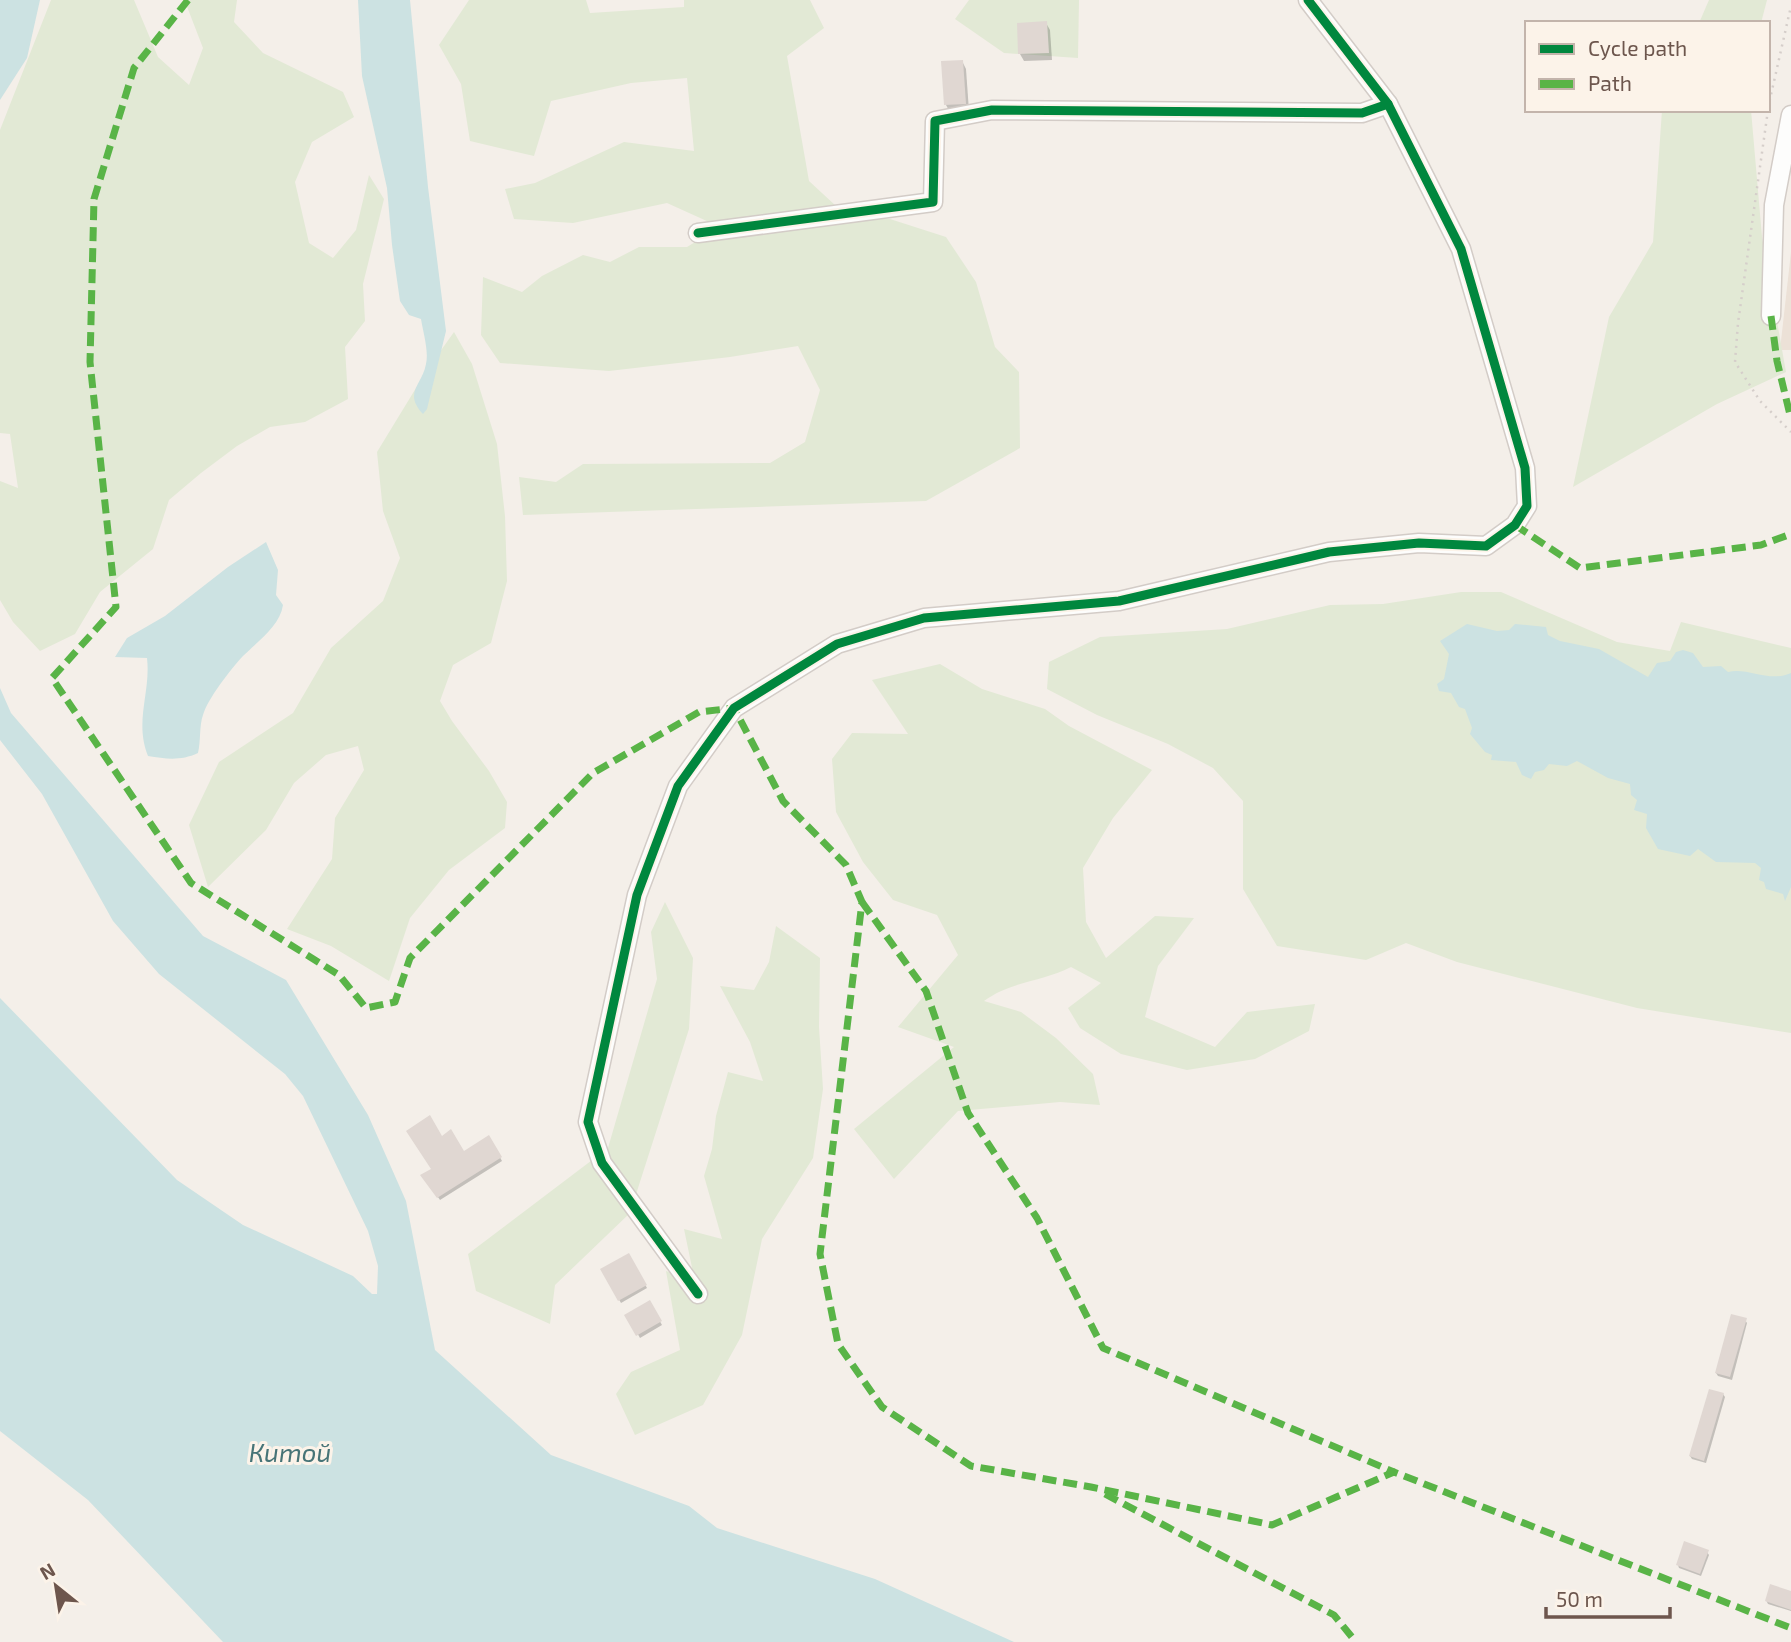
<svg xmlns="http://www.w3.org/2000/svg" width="1791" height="1642" viewBox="0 0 1791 1642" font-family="'Exo 2',sans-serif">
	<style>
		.residential { fill: #ece1d7 }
		.green { fill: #e2e9d5 }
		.water { fill: #cce2e2 }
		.shadow { fill: #0003 }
		.building { fill: #e0d7d2 }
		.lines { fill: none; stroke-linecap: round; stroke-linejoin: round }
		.minor-casing { stroke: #d3ccc7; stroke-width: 21 }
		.path { stroke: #d5ceca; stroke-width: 2.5; stroke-dasharray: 2 5; stroke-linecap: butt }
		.minor { stroke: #fdfdfc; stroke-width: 18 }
		.quiet { stroke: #59b447; stroke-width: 7; stroke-dasharray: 14 7; stroke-linecap: butt }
		.cycleway-casing { stroke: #fcf3e9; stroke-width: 13 }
		.cycleway { stroke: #00873e; stroke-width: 9 }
		.labels { text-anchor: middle; stroke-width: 6; stroke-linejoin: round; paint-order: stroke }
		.water-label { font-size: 26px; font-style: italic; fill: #477477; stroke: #fcf3e9 }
	</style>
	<rect width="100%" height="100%" fill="#f4efe9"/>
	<!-- residential -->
	<path class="residential" d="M1791,252v98h-11z"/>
	<!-- green -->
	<g class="green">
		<path d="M51,0h83l24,57 31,28 14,-37 -17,-44 2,-4h49l-3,22 29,31 80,39 11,25 -42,25 -17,40 14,61 24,15 23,-28 13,-55 15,24 -21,85 2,37 -20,26 3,52 -43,23 -35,5 -33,19 -36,27 -32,27 -16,49 -53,43 -25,42 -35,17 -27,-29 -13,-22v-119l18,7 -8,-54 -10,-1v-303z"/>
		<path d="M469,0h117l4,13 94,-6v-7h126l14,28 -37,28 22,125 40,37 41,1 56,18 30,45 19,65 24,25 1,76 -94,53 -403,14 -4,-38 37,5 27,-18 187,-1 35,-21 15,-52 -22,-44 -68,11 -121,14 -109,-8 -19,-28 2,-58 39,15 20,-16 41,-21 27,7 29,-15h48l33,-20 -53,-24 -94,20 -59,-4 -9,-30 30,-6 89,-41 70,9 -7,-73 -56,5 -80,18 -17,55 -64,-15 -9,-57 -22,-39z"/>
		<path d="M969,0h110l-1,58 -74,-5 -49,-34z"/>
		<path d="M1709,0h58l-6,23h-62z"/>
		<path d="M1662,110h89l11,127 24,135 -69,32 -144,83 36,-170 44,-75z"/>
		<path d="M454,332l18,32 25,80 8,72 2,65 -16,62 -38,22 -13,36 12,20 37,50 18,31 -2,26 -56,42 -39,48 -21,63 -58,-35 -44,-17 45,-70 3,-41 29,-48 -6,-24 -32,9 -32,28 -28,47 -58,57 -19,-62 30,-63 74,-49 38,-65 52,-47 17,-43 -17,-47 -6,-59 50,-82z"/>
		<path d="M1461,592h40l116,50 53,9 11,-29 110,26v385l-154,-25 -180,-46 -51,-19 -40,17 -89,-14 -34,-57v-88l-30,-33 -45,-24 -71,-29 -50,-26 2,-27 51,-25 127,-8 103,-24 53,-1z"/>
		<path d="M940,664l42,25 63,20 24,17 83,44 -39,48 -30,50 3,54 20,36 49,-42 39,2 -36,48 -13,51 70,30 32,-35 68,-8 -6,27 -54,28 -68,11 -66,-16 -41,-26 -12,-20 33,-25 -30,-16c-29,15 -60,14 -87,34l37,11 35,26 37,36 7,31 -40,-3 -102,9 -64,68 -40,-50 100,-82 -56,-20 60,-72 -21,-40 -44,-15 -30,-38 -27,-50 -4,-53 20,-26 56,1 -36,-54z"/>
		<path d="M665,902l28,56 -4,71 -59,184 -75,72 -5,39 -74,-33 -8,-37 140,-106 49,-169 -6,-47z"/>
		<path d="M776,926l44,32 -1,69 4,62 -10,69 -51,81 -20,96 -39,70 -68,30 -19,-41 15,-22 49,-22 -14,-79 29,11 -11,-53 38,10 -18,-63 8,-27 4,-33 12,-44 35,9 -13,-39 -30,-56 34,4 15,-28z"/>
	</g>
	<!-- water -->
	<g class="water">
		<path d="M0,0h40l-13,58 -27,42z"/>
		<path d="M358,0h52l18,187 18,144 -19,78 -4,5c-20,-22 -1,-28 3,-50 3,-13 -3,-32 -5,-45l-12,-4 -9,-14 -8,-56 -5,-57 -25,-112z"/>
		<path d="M266,542l12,28 -2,25 7,10c-3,21 -26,37 -40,51 -12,13 -35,42 -40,59 -4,11 -2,26 -5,38 -17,8 -32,6 -50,3 -14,-35 3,-63 -1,-98l-32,-1 12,-19 38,-22 63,-49z"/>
		<path d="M1467,624l30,7 12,-1 6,-6 31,3 2,8 12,6 39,8 49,28 9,-14 13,-2 6,-9 7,-2 10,3 10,14 18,-1 7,6c20,-5 41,11 63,1v214l-6,14 -2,-7 -17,-5 -2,-7 -5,-2 2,-12 -6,-5 -39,-1 -18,-13 -8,7 -32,-7 -12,-21 1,-14 -13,-4 3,-10 -6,-5 -1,-11 -22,-6 -31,-17 -10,5 -18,-2 -5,6 -9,2 -4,7 -9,-4 -6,-13 -25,-2 1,-5 -7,-3 -15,-18 2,-6 -7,-19 -6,-2 -8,-14 -12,-2 -2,-7 7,-5 5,-25 -9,-13z"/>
		<path d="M0,688l11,25 192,223 83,44 82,135 38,86 29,149 116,105 138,51 28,22 158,51 139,63h-791l-135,-142 -88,-69v-433l177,182 66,45 110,51 19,18h5l1,-28 -10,-35 -65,-135 -18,-22 -126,-100 -46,-53 -71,-127 -42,-54z"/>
	</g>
	<!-- shadow -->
	<g class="shadow">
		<path d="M1046,23l4,7 2,30 -28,1 -4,-7z"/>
		<path d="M962,61l4,8 3,42 -19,1 -4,-7z"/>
		<path d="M489,1137l13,24 -62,39 -17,-25 10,-5 9,-32 22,15z"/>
		<path d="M628,1255l19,33 -26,15 -19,-33z"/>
		<path d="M649,1302l13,23 -22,13 -13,-23z"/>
		<path d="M1745,1320l2,3 -15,57 -14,-4 -2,-3z"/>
		<path d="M1723,1394l2,3 -19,66 -14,-4 -2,-3z"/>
		<path d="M1707,1552l2,3 -8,21 -22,-8 -1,-3z"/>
		<path d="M1791,1593v18l-23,-7 -2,-4z"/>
	</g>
	<!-- building -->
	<g class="building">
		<path d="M1047,21l2,32 -31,1 -1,-31z"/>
		<path d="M963,60l3,44 -22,1 -3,-44z"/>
		<path d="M430,1115l12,21 9,-7 13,22 25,-16 13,22 -65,41 -17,-23 11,-6 -25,-38z"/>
		<path d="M629,1253l18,32 -29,16 -18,-32z"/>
		<path d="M650,1300l12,21 -26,15 -12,-21z"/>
		<path d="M1731,1314l16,4 -17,59 -15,-4z"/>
		<path d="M1709,1389l15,4 -20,68 -15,-5z"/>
		<path d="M1684,1541l25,9 -9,24 -24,-9z"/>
		<path d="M1770,1584l21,7v19l-26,-9z"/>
	</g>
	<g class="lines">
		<!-- minor casing -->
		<g class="minor-casing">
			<g id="minor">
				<path d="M698,233l235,-31 2,-81 57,-11 370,3 26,-9"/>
				<path d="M1771,316l3,-111 17,-90"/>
				<path d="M698,1294l-96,-131 -14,-41 49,-227 41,-109 56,-78 103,-64 87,-26 195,-17 210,-49 90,-9 67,3 29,-21 12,-19 -2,-38 -64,-219 -73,-145 -80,-104"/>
			</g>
		</g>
		<!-- path -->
		<g class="path">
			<path d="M1768,108l23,-102"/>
			<path d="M1768,110l-30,213 -3,39 25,39 31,31"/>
		</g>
		<!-- minor -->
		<use href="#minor" class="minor"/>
		<!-- quiet -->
		<g class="quiet">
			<path d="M188,0l-54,68 -40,131 -4,163 26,245 -64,71 139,205 148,92 27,33 29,-6 15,-44 183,-185 106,-61 35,-4 49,93 63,64 16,37 -42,352 18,90 44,63 89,59 120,21 181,38 122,-53 397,156"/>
			<path d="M1771,316l6,45 14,58"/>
			<path d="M1515,525l65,43 181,-23 30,-11"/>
			<path d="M862,902l64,89 42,122 69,105 66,130 291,124"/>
			<path d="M1105,1494l229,121 22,27"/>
		</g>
		<!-- cycleway casing -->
		<g class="cycleway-casing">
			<g id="cycleway">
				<path d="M698,233l235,-31 2,-81 57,-11 370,3 26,-9"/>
				<path d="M698,1294l-96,-131 -14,-41 49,-227 41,-109 56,-78 103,-64 87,-26 195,-17 210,-49 90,-9 67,3 29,-21 12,-19 -2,-38 -64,-219 -73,-145 -80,-104"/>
			</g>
		</g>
		<!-- cycleway -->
		<use href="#cycleway" class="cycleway"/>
	</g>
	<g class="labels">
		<!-- water labels -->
		<g class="water-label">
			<text x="290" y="1462">Китой</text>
		</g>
	</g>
	<!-- legend -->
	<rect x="1525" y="21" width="245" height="91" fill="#fcf3e9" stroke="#c3b4ab" stroke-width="2"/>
	<rect x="1539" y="44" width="35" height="10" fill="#00873e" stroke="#c3b4ab" stroke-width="2"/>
	<text x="1588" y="56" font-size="21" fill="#6d564d">Cycle path</text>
	<rect x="1539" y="79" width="35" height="10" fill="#59b447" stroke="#c3b4ab" stroke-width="2"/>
	<text x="1588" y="91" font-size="21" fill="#6d564d">Path</text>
	<!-- north arrow -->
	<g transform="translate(56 1586) rotate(330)" stroke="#fcf3e9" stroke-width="5" paint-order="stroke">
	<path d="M0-5L12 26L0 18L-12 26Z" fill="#6d564d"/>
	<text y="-10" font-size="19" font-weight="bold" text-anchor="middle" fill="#6d564d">N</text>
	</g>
	<!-- scale -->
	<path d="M1546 1607v10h124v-10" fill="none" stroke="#6d564d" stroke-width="3.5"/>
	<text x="1556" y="1607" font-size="21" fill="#6d564d" stroke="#fcf3e9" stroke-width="5" paint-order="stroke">50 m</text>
</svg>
